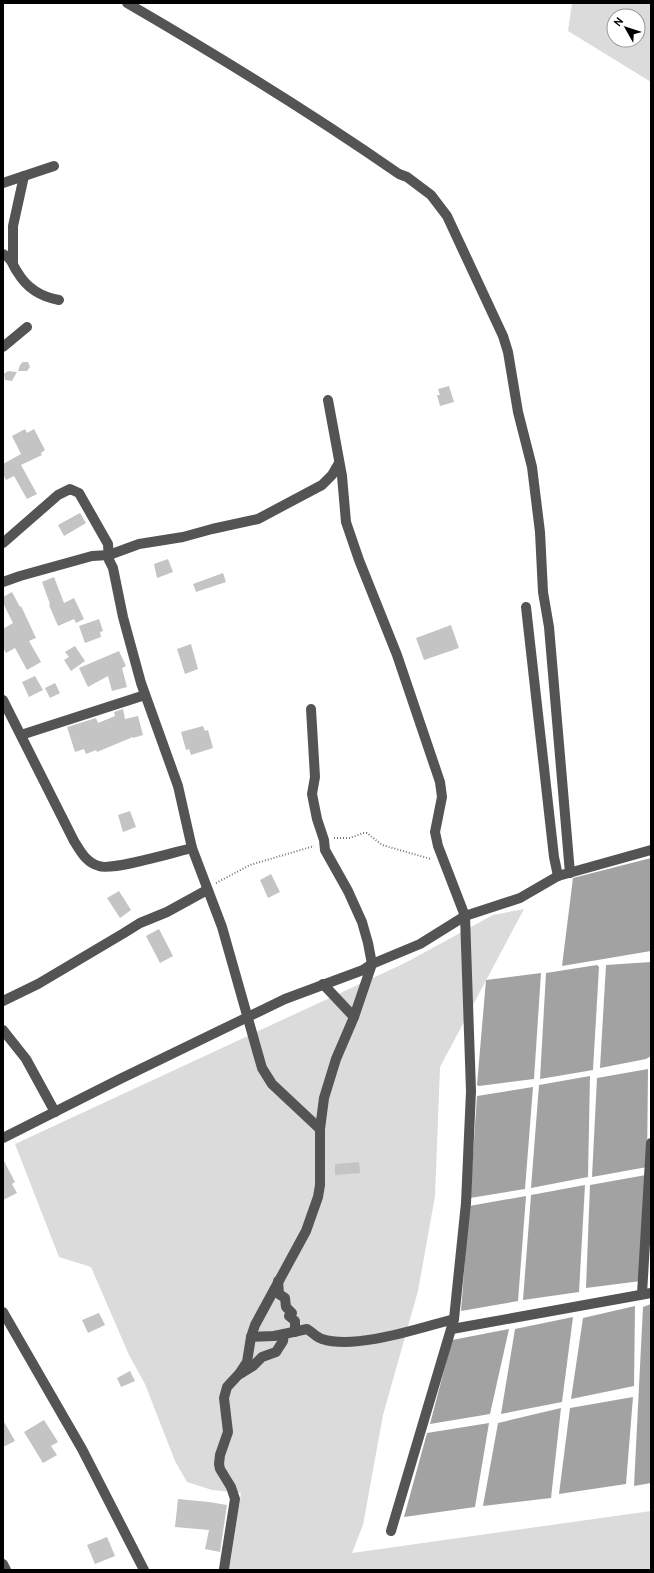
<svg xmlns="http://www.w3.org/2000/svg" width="654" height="1573" viewBox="0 0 654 1573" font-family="Cabin,sans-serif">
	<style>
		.green { fill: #dbdbdb; fill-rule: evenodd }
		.water { fill: #a2a2a2 }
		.building { fill: #c4c4c4 }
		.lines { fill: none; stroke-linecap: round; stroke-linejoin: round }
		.path { stroke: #767676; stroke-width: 2; stroke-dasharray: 1 2; stroke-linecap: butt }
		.minor { stroke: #545454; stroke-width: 10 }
	</style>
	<rect width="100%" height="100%" fill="#fff"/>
	<!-- green -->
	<g class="green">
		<path d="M572,3h79v79l-83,-51zM614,16h24v24h-24z"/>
		<path d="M524,909l-84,158 -5,129 -17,95 -35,124 -20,110 -11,28 299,-42v59h-424l3,-6 11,-71 -29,-3 -25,-8 -12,-21 -30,-77 -16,-29 -38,-88 -32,-10 -44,-113 390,-181 88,-48z"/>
	</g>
	<!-- water -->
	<g class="water">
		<path d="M651,858v93l-89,15 11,-88z"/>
		<path d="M651,962v94l-5,3 -46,9 6,-103z"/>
		<path d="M597,965l2,2 -6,103 -53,9 6,-106z"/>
		<path d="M541,973l-7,106 -55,7 -2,-1 9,-105z"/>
		<path d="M648,1069l-1,98 -55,10 5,-99z"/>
		<path d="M590,1076l-2,101 -57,11 8,-103z"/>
		<path d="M533,1087l-8,102 -55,9 7,-102z"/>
		<path d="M646,1175l-5,106 -55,7 4,-103z"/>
		<path d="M585,1185l-6,107 -56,8 8,-105z"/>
		<path d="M526,1196l-8,105 -57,10 8,-105z"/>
		<path d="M651,1304v179l-17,3 9,-179z"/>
		<path d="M635,1306l-1,80 -63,13 12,-81z"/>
		<path d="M573,1317l-11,85 -61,12 14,-85z"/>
		<path d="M509,1329l-19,85 -60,10 22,-84z"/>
		<path d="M633,1397l-7,87 -67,10 11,-86z"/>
		<path d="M561,1408l-10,90 -68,8 15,-83z"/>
		<path d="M489,1423l-14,84 -71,10 23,-84z"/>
	</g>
	<!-- building -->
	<g class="building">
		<path d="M23,362h5l2,5 -3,4h-9l2,-6z"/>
		<path d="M8,371l9,1 -5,9 -7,-1 -1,-6z"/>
		<path d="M449,386l5,16 -14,4 -3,-11h3l-2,-6z"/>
		<path d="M25,429l2,4 7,-4 11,21 -4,3 1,2 -21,10 16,29 -10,5 -13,-23 -8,4 -3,-6v-10l18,-10 -9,-18z"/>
		<path d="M80,513l6,10 -22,13 -6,-11z"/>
		<path d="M168,559l5,13 -16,6 -3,-14z"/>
		<path d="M223,573l3,9 -30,10 -3,-8z"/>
		<path d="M54,577l10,26 10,-5 10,21 -8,4 -2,-4 -16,7 -9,-21 1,-1 -8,-22z"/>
		<path d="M12,592l8,15 1,-1 15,32 -7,3 12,21 -14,8 -12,-22 -9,5 -3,-5v-19l10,-6 -10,-20v-6z"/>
		<path d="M99,619l4,12 -3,1 1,5 -16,6 -6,-17z"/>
		<path d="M451,625l8,23 -35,12 -8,-22z"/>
		<path d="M191,644l7,25 -13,5 -8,-25z"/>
		<path d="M75,646l10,15 -14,10 -7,-11 5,-3 -4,-5z"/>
		<path d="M119,651l7,15 -4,2 5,19 -15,4 -4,-15 -20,11 -9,-19z"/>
		<path d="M35,676l8,14 -14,7 -7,-15z"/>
		<path d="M55,683l5,10 -10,5 -5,-10z"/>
		<path d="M123,709l2,10 13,-3 5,19 -10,3v-1l-36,15 -1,-2 -10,4 -2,-5 -9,3 -8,-25 29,-9 2,5 17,-7 -1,-4z"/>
		<path d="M203,726l2,5 3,-1 5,18 -22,7 -2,-6 -3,1 -5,-18z"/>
		<path d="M130,811l6,16 -13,5 -5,-17z"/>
		<path d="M271,874l9,18 -12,6 -8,-18z"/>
		<path d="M119,891l12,19 -11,8 -13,-20z"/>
		<path d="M159,929l14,27 -13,7 -14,-27z"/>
		<path d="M3,1159l12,23 -3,2 5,9 -14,7z"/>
		<path d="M359,1162l1,11 -25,2v-11z"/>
		<path d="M99,1313l6,12 -17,8 -6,-13z"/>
		<path d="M130,1371l5,10 -14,6 -4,-9z"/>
		<path d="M3,1420l12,21 -12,6z"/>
		<path d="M44,1420l14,22 -7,4 6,9 -14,8 -19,-31z"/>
		<path d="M178,1499l31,3 18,3 -7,47 -15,-3 4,-19 -34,-3z"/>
		<path d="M107,1537l8,19 -20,8 -8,-19z"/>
	</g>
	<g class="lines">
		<!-- path -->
		<g class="path">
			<path d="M334,838h16l13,-5h4l15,12 49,14"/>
			<path d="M216,883l34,-18 64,-19"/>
		</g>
		<!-- minor -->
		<g class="minor">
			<path d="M127,3c93,54 184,110 272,171l8,3 24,18 16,21 56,120 5,16 10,60 14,55 8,65 3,60 6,35 21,246"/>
			<path d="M3,183l51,-17"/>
			<path d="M3,254c10,5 9,11 15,19 9,15 24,24 41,27"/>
			<path d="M13,262v-36l11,-50"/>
			<path d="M3,347l24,-20"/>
			<path d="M328,400l14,76 4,46 13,38 38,95 43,127 2,15 -7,35 3,14 27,70 6,175 -5,112 -12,116 -63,212"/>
			<path d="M3,543l55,-48 12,-6 9,4 29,51 1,16 4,8 10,49 18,66 37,103 14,62 30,79 40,141 10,16 48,45"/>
			<path d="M3,582l17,-6 72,-20 17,-1 30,-11 44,-7 29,-8 46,-10 64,-34 10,-10 7,-12"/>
			<path d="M526,607l28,250 4,19"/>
			<path d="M3,700l71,141c6,9 12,22 25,25 13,5 76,-14 93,-18"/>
			<path d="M311,709l4,68 -3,17 5,25 7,21 1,10 23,41 14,31 6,21 4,21 -18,53"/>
			<path d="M21,735l124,-40"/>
			<path d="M3,1001l35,-17 86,-51 16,-10 27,-11 40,-22"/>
			<path d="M3,1030l23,29 29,53"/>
			<path d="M3,1138l117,-59 165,-80 78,-29 9,-6 48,-20 45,-28 55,-18 38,-22 93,-26"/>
			<path d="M278,1281l1,13 6,4 1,9 6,6 -3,3 6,5v11"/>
			<path d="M642,1294l9,-151"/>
			<path d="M3,1312l79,137 62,121"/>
			<path d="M452,1329l199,-36"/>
			<path d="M251,1337l23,-1 10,-2"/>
			<path d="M240,1374l13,-8 9,-9 14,-5 7,-11 1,-7 23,-5c5,3 10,9 15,10 34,11 97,-11 132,-20"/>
			<path d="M3,1564l3,6"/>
			<path d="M224,1569l11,-70 -4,-12 -11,-18 -1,-5 1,-9 8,-23 -4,-34 3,-11 12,-13 8,-12 4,-25 4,-12 51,-94 12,-34 2,-12v-56l4,-31 12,-39 18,-42 -31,-33"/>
		</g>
	</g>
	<!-- border -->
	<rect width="654" height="1573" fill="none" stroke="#000000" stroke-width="8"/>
	<!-- north arrow -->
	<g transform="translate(626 28) rotate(309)"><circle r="19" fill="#ffffff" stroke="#999999"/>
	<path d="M0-3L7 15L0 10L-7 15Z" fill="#000000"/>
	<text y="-6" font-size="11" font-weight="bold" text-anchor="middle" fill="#000000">N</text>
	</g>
</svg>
